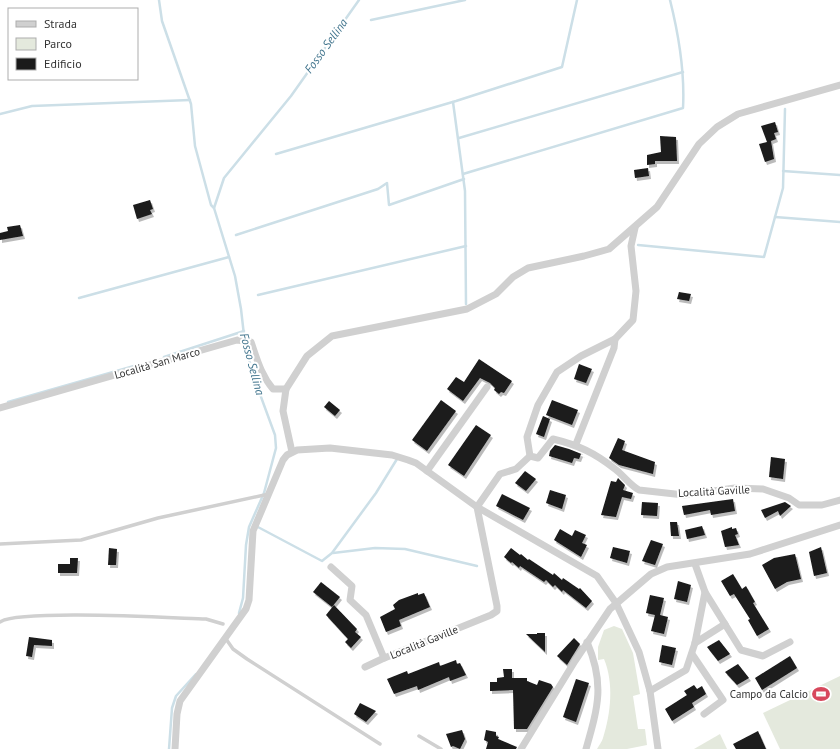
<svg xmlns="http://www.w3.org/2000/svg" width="840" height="749" viewBox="0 0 840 749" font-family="'PT Sans',sans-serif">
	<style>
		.green { fill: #e4e9dd }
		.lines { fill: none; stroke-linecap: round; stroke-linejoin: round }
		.stream { stroke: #ccdfe7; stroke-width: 2.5 }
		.building { fill: #1a1a1a; filter: url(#shadow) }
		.service { stroke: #d0d0d0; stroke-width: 3.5 }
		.minor { stroke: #d0d0d0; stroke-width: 7 }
		.labels { text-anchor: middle; stroke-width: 4; stroke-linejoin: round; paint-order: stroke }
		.street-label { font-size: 11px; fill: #333; stroke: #fff }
		.poi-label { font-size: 11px; fill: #333; stroke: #fff; text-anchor: end }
		.water-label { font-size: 12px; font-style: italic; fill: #467890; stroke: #fff }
	</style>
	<defs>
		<filter id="shadow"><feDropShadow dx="2" dy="3" stdDeviation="0" flood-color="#0004"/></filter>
	</defs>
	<rect width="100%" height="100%" fill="#fff"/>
	<!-- green -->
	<g class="green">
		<path d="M614,626l8,3 11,24 7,41 -7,2 5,33h7l2,16 -20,4h-30c2,-4 5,-7 6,-11 8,-25 11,-55 1,-79l-6,1v-13l6,-17z"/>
		<path d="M840,676v73h-60l-17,-36z"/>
		<path d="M720,734l7,15h-33z"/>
	</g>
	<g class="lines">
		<!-- stream -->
		<g class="stream">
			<path d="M159,0l3,21 29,83 4,42 16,59 3,3"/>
			<path d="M371,20l94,-20"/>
			<path d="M453,102l12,89 1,113"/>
			<path d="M0,114l32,-8 158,-6"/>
			<path d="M459,138l224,-66"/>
			<path d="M276,154l180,-53 106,-34 15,-67"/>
			<path d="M783,171l57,4"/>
			<path d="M463,174l220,-66c2,-37 -4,-72 -13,-108"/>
			<path d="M775,217l65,5"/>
			<path d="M236,235l142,-46 9,-6 2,22 75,-26"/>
			<path d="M638,245l126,12 19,-69 2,-79"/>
			<path d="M258,295l208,-49"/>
			<path d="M79,298l150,-41"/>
			<path d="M164,357l80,-26"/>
			<path d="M8,402l126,-36"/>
			<path d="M256,526l66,35 10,-8 44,-60 21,-34"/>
			<path d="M333,553l42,-5 30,1 72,17"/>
			<path d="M239,613l4,-15 3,-53 3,-18 15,-34 12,-45 -1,-13 -21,-57 -9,-34 -4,-35 -6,-33 -21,-68 10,-30 67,-82 68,-96"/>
			<path d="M169,749l3,-41 4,-12 20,-22"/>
		</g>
	</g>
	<!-- building -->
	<g class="building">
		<path d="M775,122l3,10 -4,1 2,6 -5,2 3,18 -9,3 -6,-18 8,-2 -6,-16z"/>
		<path d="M660,136l16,1 1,24h-22v3l-8,1v-10l14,-3z"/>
		<path d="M648,168l1,8 -14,2 -1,-8z"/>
		<path d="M150,200l3,9 -3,1 2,4 -15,5 -4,-14z"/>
		<path d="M20,225l3,11 -23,4v-7l8,-2 -1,-4z"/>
		<path d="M679,292l12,2 -2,7 -12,-2z"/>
		<path d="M479,359l33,22 -8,12 -3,-1 -2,2 -5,-4 1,-2 -5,-5 -10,-5 -17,23 -16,-12 9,-12 8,5z"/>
		<path d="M579,364l13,5 -6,14 -12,-4z"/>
		<path d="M441,400l15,11 -29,40 -15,-11z"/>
		<path d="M552,400l26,10 -6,15 -26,-10z"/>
		<path d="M329,401l11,9 -5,6 -11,-9z"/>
		<path d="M543,416l7,3 -6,18 -8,-3z"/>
		<path d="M476,425l15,10 -27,41 -16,-11z"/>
		<path d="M618,438l7,3 -3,9 33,12 -2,12 -34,-9 -10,-7z"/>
		<path d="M555,445l14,4 15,6 -3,-1 -2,5 -5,-1 -2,5 -23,-7 1,-5z"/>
		<path d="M771,457l14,2 -2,20 -14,-2z"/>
		<path d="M525,471l11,8 -10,12 -11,-8z"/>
		<path d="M618,478l7,7 -2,5 10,3 -2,6 -9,-2 -6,20 -15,-2 10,-34 5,1z"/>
		<path d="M550,490l16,5 -4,14 -16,-6z"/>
		<path d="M502,494l28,14 -7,12 -27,-14z"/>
		<path d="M733,499l2,12 -24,4 -1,-5 -26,5 -2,-9z"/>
		<path d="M642,502l16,1 -1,13 -16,-1z"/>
		<path d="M785,502l6,4 -11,10 -2,-5 -13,7 -4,-8z"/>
		<path d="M670,522h7l2,14h-8z"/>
		<path d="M702,526l3,9 -18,4 -2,-9z"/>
		<path d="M732,527v2l4,-1 2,6 -3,1 4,10 -14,2 -4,-16z"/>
		<path d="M560,529l12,7 3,-6 11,5 -4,8 5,2 -6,12 -27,-17z"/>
		<path d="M651,540l12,4 -8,21 -13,-4z"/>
		<path d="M613,547l17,4 -3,12 -17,-5z"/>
		<path d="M821,547l6,26 -13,3 -5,-24z"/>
		<path d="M109,548l8,1 -1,16h-8z"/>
		<path d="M511,548l9,7 1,-1 7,6 1,-1 24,16 1,-2 8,7 1,-2 16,11 1,-1 12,13 -6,7 -23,-18 -1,2 -7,-7 -2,2 -7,-7 -2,2 -24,-16 -1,2 -7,-6 -1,1 -7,-6z"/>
		<path d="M795,554l6,25 -14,3 -12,7 -13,-24 12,-7z"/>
		<path d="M70,558h8l-1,15h-19v-9h12z"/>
		<path d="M733,574l9,15 4,-3 9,16 -2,1 16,26 -12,7 -9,-16 2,-1 -16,-25 -4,2 -9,-15z"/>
		<path d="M678,581l13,4 -4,17 -13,-3z"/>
		<path d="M321,582l19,15 -8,10 -19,-15z"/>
		<path d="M418,593v2l6,-2 6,14 -31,13 2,6 -15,6 -6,-15 15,-8 -2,-4 6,-5z"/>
		<path d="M650,595l14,3 -4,17 8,2 -4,17 -13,-3 4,-16 -9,-2z"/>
		<path d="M334,605l23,24 -2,3 6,5 -10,11 -6,-6 3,-3 -22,-24z"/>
		<path d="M537,633h8v19l-19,-18h11z"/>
		<path d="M29,637l23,3v6l-18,-1 -2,12 -6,-1z"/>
		<path d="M574,638l6,6 -13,21 -10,-9z"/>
		<path d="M719,640l11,14 -12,7 -11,-14z"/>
		<path d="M662,645l14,3 -4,17 -13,-3z"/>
		<path d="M790,656l7,12 -35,22 -7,-12z"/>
		<path d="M456,660l1,4 3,-1 6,12 -16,6 -1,-4 -31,13 -1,-4 -23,8 -7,-15 20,-8 1,3 31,-12 1,4z"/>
		<path d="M738,664l11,14 -12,7 -12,-13z"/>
		<path d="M503,669h9v9h15v3l10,4 2,-5 12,4 2,3 -26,42h-13l-1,-39 -23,1v-9h7v-4l7,-1z"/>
		<path d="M576,679l13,4 -13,39 -13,-5z"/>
		<path d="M694,685l3,4 5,-3 4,8 -14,9 2,4 -22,14 -7,-12 22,-14 -3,-4z"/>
		<path d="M360,703l16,8 -10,11 -12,-8z"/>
		<path d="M462,730l3,9 -5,10 -7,-3 -2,1 -5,-13z"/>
		<path d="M486,730l10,2v4l3,1 -1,2 19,8 -1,2h-30l2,-7 -4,-2z"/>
		<path d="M758,731l8,18h-30l-3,-5z"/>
	</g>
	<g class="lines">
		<!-- service -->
		<g class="service">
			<path d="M0,544l81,-4 77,-22 111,-24"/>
			<path d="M0,622c19,-13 173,-4 206,-3l17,5"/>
			<path d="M226,639l7,10 14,10 133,85"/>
			<path d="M419,736l22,13"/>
		</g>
		<!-- minor -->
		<g class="minor">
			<path d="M635,228l-4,18 5,45 -3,29 -18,19 -34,17 -24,16 -19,33 -11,32 3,19 8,2 15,-19c25,6 42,14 62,30 8,6 15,16 24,21l45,5 51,-7 28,1 26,9 10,7h23l18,-5"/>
			<path d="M0,408l237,-68 14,2c6,17 10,33 22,47h13"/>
			<path d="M576,444l38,-96 1,-9"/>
			<path d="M292,452l-9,-41 3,-22 21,-33 25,-20 135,-27 29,-15 17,-17 15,-9 56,-12 25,-7 48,-42 42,-63 18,-17 21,-13 102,-29"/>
			<path d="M427,471l60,-84"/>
			<path d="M331,567l21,19 -2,14 16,15 18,43"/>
			<path d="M705,592l36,58 22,6 27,-14"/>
			<path d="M695,643l30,-19"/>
			<path d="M692,654l31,46 -19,14"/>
			<path d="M365,667l17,-8 109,-44 6,-4v-5l-20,-99 23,-33 16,-5 14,-13"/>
			<path d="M650,691l36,-21 9,-27 10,-51 -10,-28"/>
			<path d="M175,749l2,-35 3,-13 66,-92 3,-9 4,-69 30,-71 4,-5 10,-5 33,-2 62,7 16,5 8,3 61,44 120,69 19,27 23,49 11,39 8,58"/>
			<path d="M521,749l54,-88 35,-52 41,-35 16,-7 83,-13 90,-29"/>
			<path d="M586,749c12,-42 19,-65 1,-107"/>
		</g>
	</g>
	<!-- icons -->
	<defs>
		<g id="stadium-bare" transform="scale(1.38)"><path d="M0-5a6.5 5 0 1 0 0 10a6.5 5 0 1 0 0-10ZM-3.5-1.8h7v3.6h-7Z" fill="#d7485c" stroke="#fff" stroke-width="2.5" paint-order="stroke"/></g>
	</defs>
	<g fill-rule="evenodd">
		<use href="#stadium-bare" x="821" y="694"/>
	</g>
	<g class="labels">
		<!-- street labels -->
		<g class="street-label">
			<text transform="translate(157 363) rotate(-16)" y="4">Località San Marco</text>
			<text transform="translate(714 491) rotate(-3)" y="4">Località Gaville</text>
			<text transform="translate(424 642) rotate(-22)" y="4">Località Gaville</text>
		</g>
		<!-- poi labels -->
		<g class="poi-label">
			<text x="808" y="698">Campo da Calcio</text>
		</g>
		<!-- water labels -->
		<g class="water-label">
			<text transform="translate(326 46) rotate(-54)" y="4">Fosso Sellina</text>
			<text transform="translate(252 364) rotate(75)" y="4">Fosso Sellina</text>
		</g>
	</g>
	<!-- legend -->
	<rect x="8" y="8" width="130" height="72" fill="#ffffff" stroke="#adadad"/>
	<rect x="16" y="21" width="20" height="6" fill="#d0d0d0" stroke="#adadad"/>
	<text x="44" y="28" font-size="12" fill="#333333">Strada</text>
	<rect x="16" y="38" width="20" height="12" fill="#e4e9dd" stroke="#adadad"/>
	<text x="44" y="48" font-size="12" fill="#333333">Parco</text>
	<rect x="16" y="58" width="20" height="12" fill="#1a1a1a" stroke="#adadad"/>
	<text x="44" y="68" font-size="12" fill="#333333">Edificio</text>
</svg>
